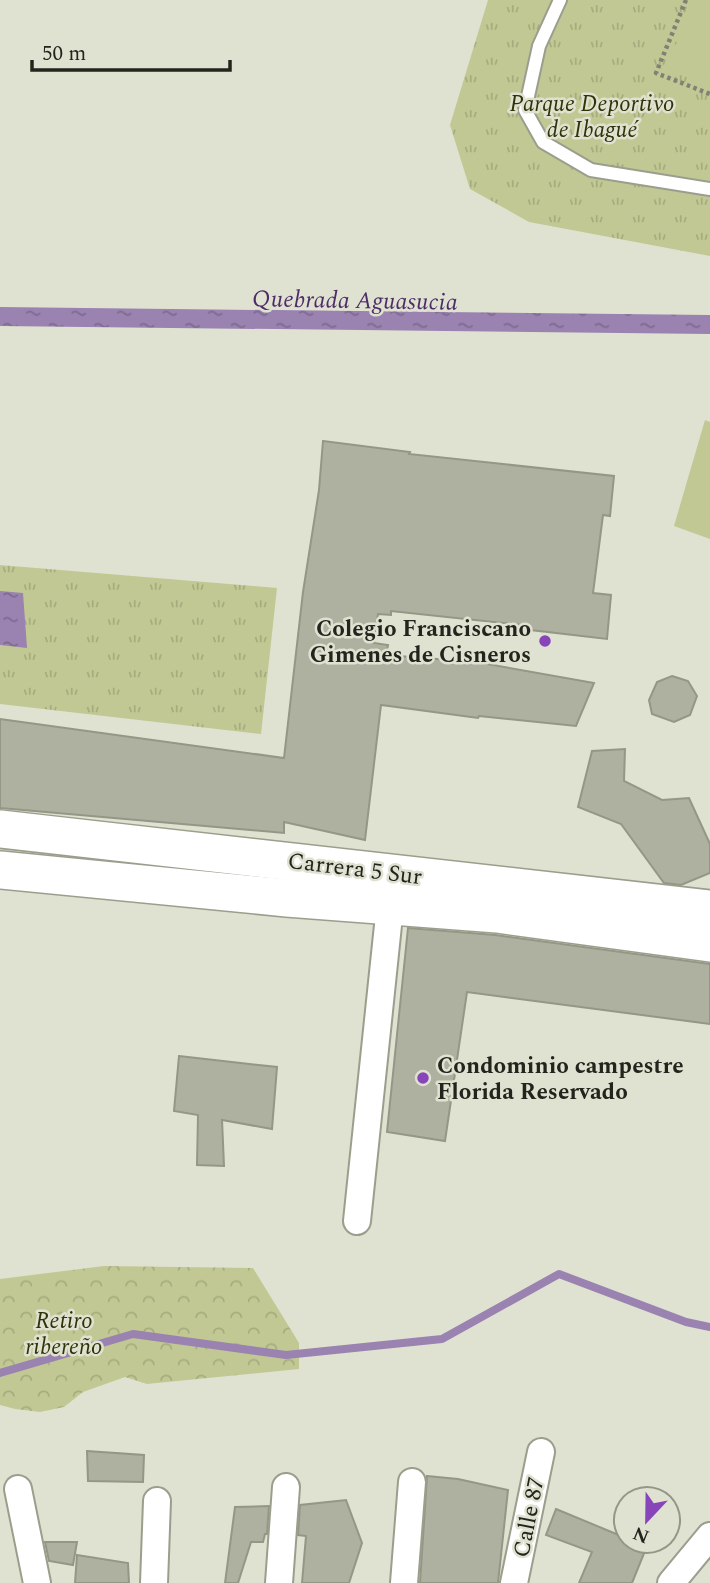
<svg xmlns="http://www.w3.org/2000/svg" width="710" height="1583" viewBox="0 0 710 1583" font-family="Spectral,serif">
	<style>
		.grass { fill: url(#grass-tufts) }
		.forest { fill: url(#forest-crowns) }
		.pitch { fill: #c1c893 }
		.water { fill: url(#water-ripples) }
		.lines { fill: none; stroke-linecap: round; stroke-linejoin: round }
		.stream { stroke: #9a82b1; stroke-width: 8 }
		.building { fill: #aeb0a0; stroke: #949786; stroke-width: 2 }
		.lane-casing { stroke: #9b9e8d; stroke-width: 16 }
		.street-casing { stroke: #9b9e8d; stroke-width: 30 }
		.secondary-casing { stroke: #9b9e8d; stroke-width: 40 }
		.path { stroke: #808276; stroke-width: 4.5; stroke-dasharray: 3.5 3.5; stroke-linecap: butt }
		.lane { stroke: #fff; stroke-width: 12 }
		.street { stroke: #fff; stroke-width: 26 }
		.secondary { stroke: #fff; stroke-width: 37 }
		.poi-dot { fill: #8845b9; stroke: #dfe2d0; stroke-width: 2.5 }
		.labels { text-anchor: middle; stroke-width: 5; stroke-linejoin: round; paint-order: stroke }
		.park-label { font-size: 23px; font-style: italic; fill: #2f3307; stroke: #dfe2d0 }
		.poi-label { font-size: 23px; font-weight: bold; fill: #23241d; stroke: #dfe2d0; text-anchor: end }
		.street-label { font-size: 23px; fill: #23241d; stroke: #dfe2d0 }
		.water-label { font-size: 24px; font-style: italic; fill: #4e2c68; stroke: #dfe2d0 }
	</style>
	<defs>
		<pattern id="grass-tufts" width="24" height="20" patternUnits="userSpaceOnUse" patternTransform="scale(1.75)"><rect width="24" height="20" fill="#c1c893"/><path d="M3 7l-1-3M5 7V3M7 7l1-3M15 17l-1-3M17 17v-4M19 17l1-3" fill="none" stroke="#a6ac7e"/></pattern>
		<pattern id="forest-crowns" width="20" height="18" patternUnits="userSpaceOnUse" patternTransform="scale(1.75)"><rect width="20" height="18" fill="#c1c893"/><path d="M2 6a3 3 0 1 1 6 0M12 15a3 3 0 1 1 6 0" fill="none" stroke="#a6ac7e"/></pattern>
		<pattern id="water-ripples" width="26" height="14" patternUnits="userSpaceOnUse" patternTransform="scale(1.75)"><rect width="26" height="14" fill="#9a82b1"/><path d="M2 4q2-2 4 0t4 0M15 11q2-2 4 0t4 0" fill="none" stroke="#7d6a8f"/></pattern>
	</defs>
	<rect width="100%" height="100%" fill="#dfe2d0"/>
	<!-- grass -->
	<g class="grass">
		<path d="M488,0h222v256l-181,-34 -59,-33 -20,-64z"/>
		<path d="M0,565l277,23 -16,146 -261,-30z"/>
	</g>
	<!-- forest -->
	<path class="forest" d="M104,1266l149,2 46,75v26l-152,15 -22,-7 -42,15 -19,15 -24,5 -25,-3 -15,-4v-126z"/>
	<!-- pitch -->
	<g class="pitch">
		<path d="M694,0h16v73l-39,-16z"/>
		<path d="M705,420l5,2v117l-36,-13z"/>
	</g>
	<!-- water -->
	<g class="water">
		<path d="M0,307l710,8v19l-710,-8z"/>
		<path d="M0,591l23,2 4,55 -27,-3z"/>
	</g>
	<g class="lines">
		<!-- stream -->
		<path class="stream" d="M0,1373l133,-39 153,21 156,-16 117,-65 127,48 24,5"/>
	</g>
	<!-- building -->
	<g class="building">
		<path d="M323,441l87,11 -1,2 205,22 -4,40 -7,-1 -10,78 18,2 -4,44 -85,-10v-4l-131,-14v4l-13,-1 -4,29 14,2 -2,10 90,7 118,21 -18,43 -97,-10 -1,2 -97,-13 -16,135 -81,-18v11l-284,-25v-89l284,39 19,-166 16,-102z"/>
		<path d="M672,676l16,5 9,15 -7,19 -16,7 -22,-8 -3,-14 8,-18z"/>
		<path d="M625,749l-1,32 38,19 27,-2 21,46v29l-29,12 -17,-2 -43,-59 -43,-17 14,-56z"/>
		<path d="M408,928l87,7 215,29v60l-243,-32 -22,149 -58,-9z"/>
		<path d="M179,1056l98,11 -5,62 -50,-9 2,46 -27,-1 1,-50 -24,-4z"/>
		<path d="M87,1451l57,4 -1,27 -55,-1z"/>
		<path d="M427,1476l31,3 50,11 -10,93h-78z"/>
		<path d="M346,1500l16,43 -13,40h-47l4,-47 -8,-1 2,-30z"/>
		<path d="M269,1506l-2,28h-2l-2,8h-12l-13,41h-13l10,-76z"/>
		<path d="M556,1509l70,29v3h8l13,5 -15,37h-53l13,-31 -46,-17z"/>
		<path d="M45,1542h32l-4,23 -24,-4z"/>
		<path d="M77,1555l51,8 1,20h-54z"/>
	</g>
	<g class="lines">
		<!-- lane casing -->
		<g class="lane-casing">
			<path id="lane" d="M560,0l-21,46 -14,64 18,32 48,28 119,19"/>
		</g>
		<!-- street casing -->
		<g class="street-casing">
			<g id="street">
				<path d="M357,1221l33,-315"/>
				<path d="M18,1489l19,94"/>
				<path d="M154,1583l3,-82"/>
				<path d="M279,1583l7,-96"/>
				<path d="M404,1583l8,-101"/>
				<path d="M514,1583l27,-131"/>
				<path d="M671,1583l39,-47"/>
			</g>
		</g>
		<!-- secondary casing -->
		<g class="secondary-casing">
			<g id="secondary">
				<path d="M0,829l710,80"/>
				<path d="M0,870l287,28 210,16 213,29"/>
			</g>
		</g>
		<!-- path -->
		<path class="path" d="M686,0l-30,73 54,21"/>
		<!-- lane -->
		<use href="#lane" class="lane"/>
		<!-- street -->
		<use href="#street" class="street"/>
		<!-- secondary -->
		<use href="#secondary" class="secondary"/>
	</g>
	<!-- markers -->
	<g class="poi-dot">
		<circle cx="545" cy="641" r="7"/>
		<circle cx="423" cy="1078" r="7"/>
	</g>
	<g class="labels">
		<!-- park labels -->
		<g class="park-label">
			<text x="592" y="111">Parque Deportivo<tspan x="592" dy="26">de Ibagué</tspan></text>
			<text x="64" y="1328">Retiro<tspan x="64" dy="26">ribereño</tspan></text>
		</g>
		<!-- poi labels -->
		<g class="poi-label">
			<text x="531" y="636">Colegio Franciscano<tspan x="531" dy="26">Gimenes de Cisneros</tspan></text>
			<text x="437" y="1073" text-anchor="start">Condominio campestre<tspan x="437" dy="26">Florida Reservado</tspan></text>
		</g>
		<!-- street labels -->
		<g class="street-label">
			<text transform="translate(355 868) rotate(7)" y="8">Carrera 5 Sur</text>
			<text transform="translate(528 1517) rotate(-79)" y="8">Calle 87</text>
		</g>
		<!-- water labels -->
		<g class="water-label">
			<text transform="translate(355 300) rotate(1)" y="8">Quebrada Aguasucia</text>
		</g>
	</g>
	<!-- north arrow -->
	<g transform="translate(647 1520) rotate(202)"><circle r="33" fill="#dfe2d0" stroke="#949688" stroke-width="2"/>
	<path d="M0-5L12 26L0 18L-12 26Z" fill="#8845b9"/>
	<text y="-10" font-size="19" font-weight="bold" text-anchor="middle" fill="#23241d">N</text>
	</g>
	<!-- scale -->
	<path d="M32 60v10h198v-10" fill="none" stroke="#23241d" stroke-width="3.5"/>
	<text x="42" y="60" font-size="21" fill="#23241d" stroke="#dfe2d0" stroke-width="5" paint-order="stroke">50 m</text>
</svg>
